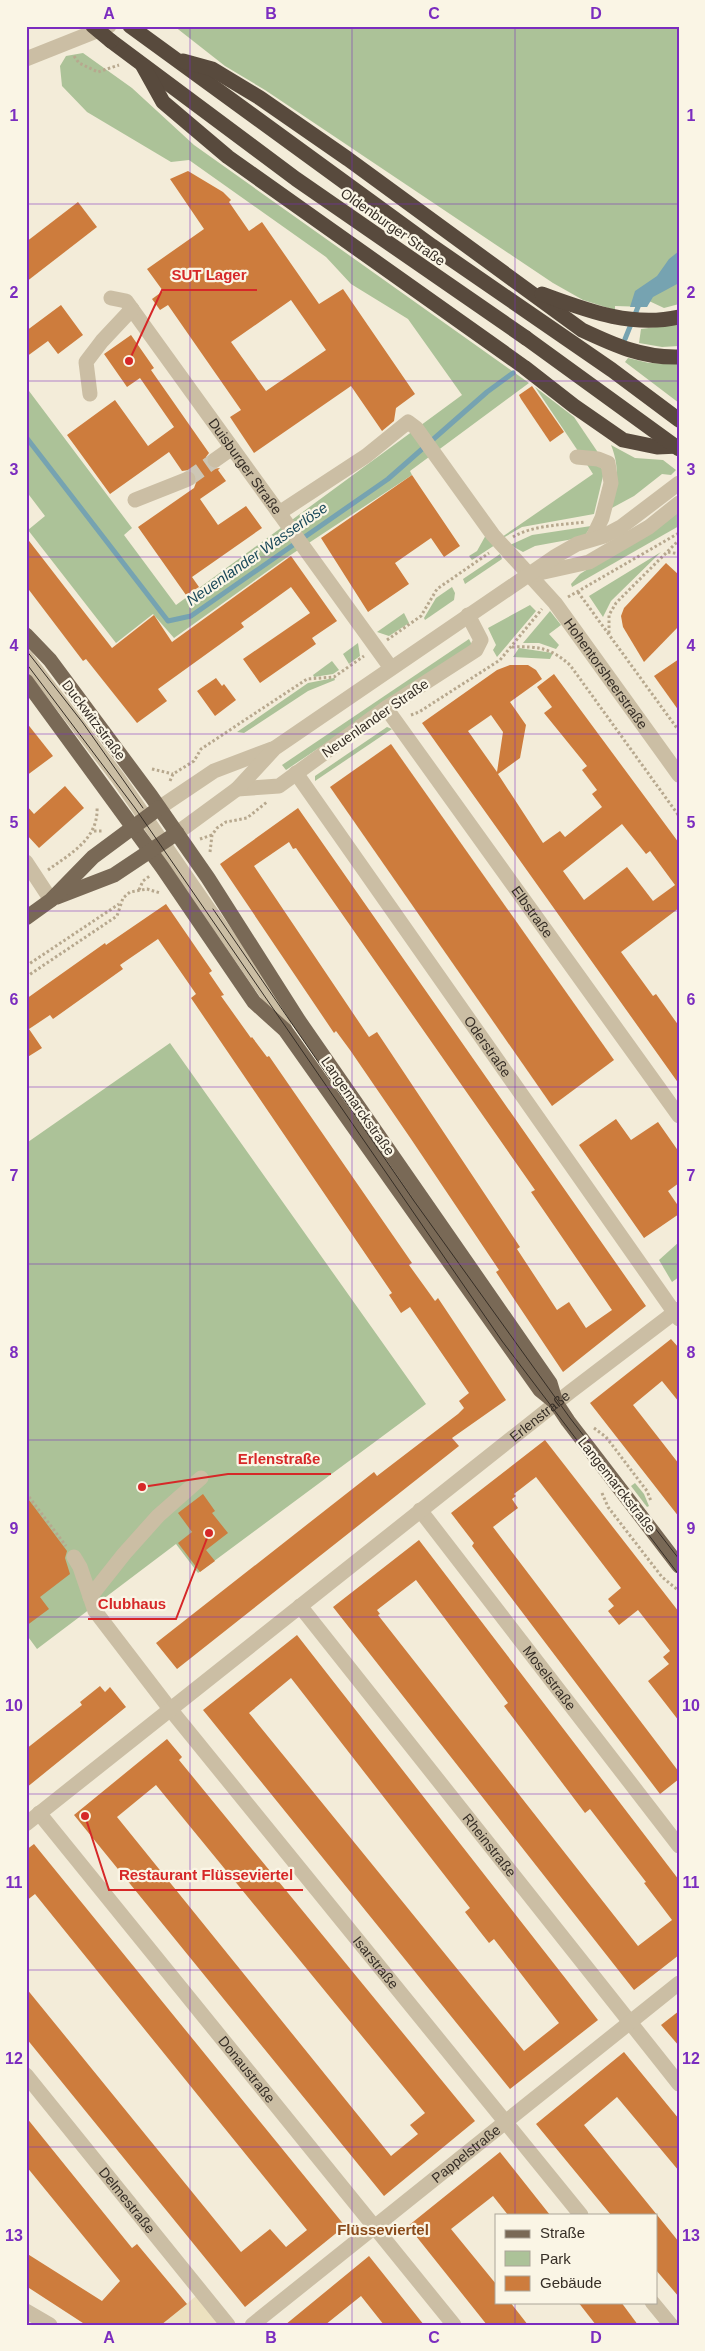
<svg xmlns="http://www.w3.org/2000/svg" width="705" height="2351" viewBox="0 0 705 2351" font-family="Helvetica,sans-serif">
	<style>
		.green { fill: #acc298 }
		.plaza { fill: #ece1bf }
		.water { fill: #76a3b1 }
		.lines { fill: none; stroke-linecap: round; stroke-linejoin: round }
		.stream { stroke: #76a3b1; stroke-width: 5 }
		.building { fill: #cd7c3d; fill-rule: evenodd }
		.minor-tunnel { stroke: #cdc6b5; stroke-width: 15; stroke-dasharray: 15 8; stroke-linecap: butt }
		.path { stroke: #b7a88e; stroke-width: 3; stroke-dasharray: 2.5 2.5; stroke-linecap: butt }
		.minor { stroke: #cbbea4; stroke-width: 15 }
		.major { stroke: #796956; stroke-width: 15 }
		.highway { stroke: #584a3d; stroke-width: 15 }
		.tram { stroke: #362e26; stroke-width: 1 }
		.highway-bridge { stroke: #584a3d; stroke-width: 15 }
		.grid { fill: none; stroke: #7b2cbf; stroke-width: 1; stroke-opacity: 0.55 }
		.labels { text-anchor: middle; stroke-width: 4.5; stroke-linejoin: round; paint-order: stroke }
		.street-label { font-size: 14px; fill: #362e26; stroke: #faf5e5 }
		.water-label { font-size: 15px; font-style: italic; fill: #1a495a; stroke: #faf5e5 }
		.neighbourhood-label { font-size: 15px; font-weight: bold; fill: #8a4b1b; stroke: #faf5e5 }
		.leader { fill: none; stroke: #d62828; stroke-width: 2 }
		.callout-dot { fill: #d62828; stroke: #faf5e5; stroke-width: 2 }
		.callout-label { font-size: 15px; text-anchor: middle; font-weight: bold; fill: #d62828; stroke: #faf5e5; stroke-width: 4.5; stroke-linejoin: round; paint-order: stroke }
		.neatline { fill: none; stroke: #7b2cbf; stroke-width: 2 }
		.grid-label { font-size: 16px; text-anchor: middle; font-weight: bold; fill: #7b2cbf }
	</style>
	<rect width="100%" height="100%" fill="#f3ecd9"/>
	<!-- green -->
	<g class="green">
		<path d="M174,26h505v278l-15,4 -15,-7 -2,6 -32,-1v4l-32,-10 -30,-17 -288,-193 -40,-24z"/>
		<path d="M83,53l49,35 62,57 335,238 -119,88 2,4 -126,83 -112,80 -21,-24 -37,29 -88,-113 17,-14 -19,-25v-104l106,141 -8,7 52,70 286,-210 -54,-76 -57,-35 -25,-27 -137,-97 -18,2 -84,-50 -25,-26 -2,-20 6,-10z"/>
		<path d="M679,324v22l-17,1 -23,-4 2,-14z"/>
		<path d="M628,358l21,5 30,1v39l-54,-41z"/>
		<path d="M535,387l39,30 25,37 -21,-3z"/>
		<path d="M611,445l24,13 28,2 13,10 -5,5 -9,-1 -28,22 -24,13c6,-25 11,-39 1,-64z"/>
		<path d="M586,463l14,3 4,6 -10,42 -72,13 -19,11 -1,-1 91,-63z"/>
		<path d="M679,511v15l-107,61 -1,-3 9,-10z"/>
		<path d="M591,526l-7,11 -49,9 -12,6 -13,-7 22,-10z"/>
		<path d="M487,533l8,12 -23,15 -3,-4 8,-5z"/>
		<path d="M661,552l-50,49 -8,16 -14,-21z"/>
		<path d="M500,554l2,5 -37,25 -2,-5z"/>
		<path d="M452,587l3,6 -1,7 -29,20 -1,-2 12,-20z"/>
		<path d="M530,605l6,6 -39,46 -4,-7 3,-5 -8,-17z"/>
		<path d="M550,611l11,14 -12,9 10,11 -3,4 -17,-6h-16z"/>
		<path d="M404,613l5,10 -20,13 -12,-4z"/>
		<path d="M469,639l3,6 -186,125 -4,-5z"/>
		<path d="M358,643l2,13 -11,8 -6,-10z"/>
		<path d="M519,648l34,5 -3,6 -37,-2z"/>
		<path d="M332,661l7,9 -6,4 -19,3 -1,-2z"/>
		<path d="M334,678l1,2 -27,11 -64,42 -7,-1 71,-49z"/>
		<path d="M387,727l5,2 -77,52v-5z"/>
		<path d="M170,1043l256,361 -228,169 -22,-29 -139,105 -11,-15v-493l2,1z"/>
		<path d="M679,1242v35l-7,5 -13,-22z"/>
		<path d="M635,1483l9,11 5,12 -2,1 -16,-21z"/>
	</g>
	<!-- plaza -->
	<path class="plaza" d="M201,2292l27,33h-67z"/>
	<!-- water -->
	<path class="water" d="M679,251v32l-26,14 -6,10h-17l5,-16 22,-15 12,-17z"/>
	<g class="lines">
		<!-- stream -->
		<g class="stream">
			<path d="M625,339l15,-37"/>
			<path d="M26,437l142,184 23,-5 197,-137 99,-87 26,-19"/>
		</g>
	</g>
	<!-- building -->
	<g class="building">
		<path d="M188,171l35,21 8,8 -2,2 20,29 13,-9 57,82 24,-15 72,105 -19,14 -2,13 -12,10 -31,-45 -97,67 -24,-36 11,-7 -73,-105 -8,5 -8,-11 11,-8 -16,-22 57,-40 -34,-50zM291,300l35,50 -60,41 -35,-49z"/>
		<path d="M78,202l19,25 -71,55v-40z"/>
		<path d="M61,305l22,30 -25,19 -10,-13 -22,16v-26z"/>
		<path d="M131,335l23,33 -3,2 58,83 -3,4 1,8 5,4 8,-1 -2,2 8,11 -26,18 18,26 28,-19 16,22 -70,49 7,10 -13,8 -48,-68 56,-39 3,-8 -3,-8 -5,-2 -7,1 -13,-19 -59,42 -43,-59 48,-35 33,46 26,-19 -34,-49 -13,9 -23,-33z"/>
		<path d="M532,386l32,46 -14,10 -29,-43 -2,-4z"/>
		<path d="M412,475l48,71 -16,11 -13,-19 -36,25 14,21 -41,28 -47,-74z"/>
		<path d="M26,537l86,111 42,-33 18,27 119,-86 46,65 -25,17 4,6 -56,39 -17,-24 67,-46 -19,-26 -50,36 3,4 -86,62 9,12 -30,22 -51,-64 -3,2 -57,-75z"/>
		<path d="M666,563l13,12v51l-35,36 -21,-35 -2,-11 3,-8z"/>
		<path d="M679,659v52l-25,-35z"/>
		<path d="M510,665h18l8,5 6,9 -32,23 16,23 -6,33 -22,16 45,69 17,-12 5,6 37,-30 -10,-13 5,-4 -15,-20 5,-4 -43,-53 8,-6 -15,-20 17,-13 125,169v65l-58,44 32,44 3,-2 23,32v58l-257,-361 75,-53zM491,715l12,17 -6,40 -29,-41zM622,824l24,30 4,-3 25,34 -22,16 -26,-34 -43,33 -21,-29z"/>
		<path d="M216,678l6,8 2,-2 12,16 -21,16 -18,-25z"/>
		<path d="M26,722l27,34 -27,20z"/>
		<path d="M391,744l223,316 -62,46 -222,-319z"/>
		<path d="M65,786l19,22 -45,40 -13,-14v-29l8,9z"/>
		<path d="M298,808l348,498 -83,66 -67,-100 3,-2 -88,-131 -61,-89 -14,-19 -2,2 -114,-169zM289,842l4,7 3,-1 16,23 223,319 -4,2 81,118 -26,18 -17,-26 -12,8 -40,-61 3,-2 -143,-215 -8,5 -115,-171z"/>
		<path d="M166,904l46,67 -3,2 15,22 -3,1 30,42 1,-1 15,20 2,-1 143,207 -3,2 26,36 3,-3 68,102 -54,38 7,8 -282,223 -21,-26 218,-171 3,4 81,-62 6,-6 -5,-7 10,-8 -59,-86 -9,6 -12,-18 3,-2 -201,-295 5,-4 -38,-55 -38,26 3,4 -70,50 -3,-4 -21,14 13,19 -16,10v-59l79,-56 1,2z"/>
		<path d="M616,1119l15,21 27,-18 21,30v31l-11,8 11,16v7l-35,24 -65,-93z"/>
		<path d="M671,1339l8,9v54l-17,-21 -29,24 46,59v53l-89,-114z"/>
		<path d="M545,1440l134,172v109l-31,-40 21,-17 -6,-7 7,-6 -32,-41 -19,15 -11,-14 6,-5 -6,-7 13,-11 -85,-111 -22,17 2,2 -4,3 6,9 -25,19 186,245v7l-19,15 -188,-248 2,-3 -23,-30z"/>
		<path d="M203,1494l12,17 -3,2 16,20 -22,17 9,11 -15,11 -22,-29 14,-11 -14,-19z"/>
		<path d="M26,1496l41,55 -2,7 5,16 -30,23 9,12 -23,17z"/>
		<path d="M419,1540l260,340v75l-45,35 -301,-383zM416,1580l92,123 -4,3 81,107 5,-4 56,73 -2,1 28,37 -34,26 -260,-331 2,-1 -3,-4z"/>
		<path d="M297,1635l301,385 -88,69 -307,-379zM291,1678l179,230 -5,4 13,17 11,14 5,-4 65,84 -35,28 -275,-338z"/>
		<path d="M100,1686l5,6 5,-5 16,20 -100,81v-39l56,-44 -2,-3z"/>
		<path d="M167,1739l15,18 -3,3 296,361 -91,75 -310,-381zM156,1785l269,328 -15,12 8,9 -27,22 -274,-339z"/>
		<path d="M34,1844l311,382 -100,81 -219,-269v-50l215,264 29,-23 16,18 21,-17 -272,-336 -9,7v-51z"/>
		<path d="M679,2011v35l-18,-21z"/>
		<path d="M624,2052l55,67v52l-62,-74 -33,28 95,117v55l-23,-27v-55h-45l-75,-91z"/>
		<path d="M26,2117l106,131 5,-4 50,60 -26,21h-75l-60,-39v-33l76,48 18,-20 -94,-115z"/>
		<path d="M500,2152l50,63h-42l-15,-19 -42,33 45,55v18h14l18,23h-41l-79,-99z"/>
		<path d="M369,2256l55,69h-40l-23,-29 -36,29h-40z"/>
		<path d="M578,2302h43l17,23h-42z"/>
	</g>
	<g class="lines">
		<!-- minor-tunnel -->
		<path class="minor-tunnel" d="M188,479l27,-19"/>
		<!-- path -->
		<g class="path">
			<path d="M74,56l5,7 19,9 21,-7"/>
			<path d="M513,537c20,-12 49,-12 72,-15"/>
			<path d="M668,552l11,2"/>
			<path d="M578,592l101,139"/>
			<path d="M568,597l111,-64"/>
			<path d="M609,633v-18l7,-12 63,-63"/>
			<path d="M387,640l34,-24 16,-27 52,-36"/>
			<path d="M512,647c26,-1 39,1 58,18l109,151"/>
			<path d="M411,715l8,-3 81,-52 42,-51"/>
			<path d="M152,769l21,5"/>
			<path d="M170,781l3,-7 21,-13 7,-12 106,-70 27,-2 30,-21"/>
			<path d="M94,831h9"/>
			<path d="M200,839l12,-4"/>
			<path d="M210,852l2,-17 5,-7 9,-6 21,-4 20,-16"/>
			<path d="M48,870c23,-17 51,-31 49,-64"/>
			<path d="M139,890l4,-9 8,-6"/>
			<path d="M26,966l93,-62"/>
			<path d="M26,977l91,-61 6,-18 7,-6 17,-3 13,4"/>
			<path d="M594,1428l12,9 41,54 4,10"/>
			<path d="M26,1493l40,53"/>
			<path d="M602,1493l6,14 54,70 17,14"/>
		</g>
		<!-- minor -->
		<g class="minor">
			<path d="M26,59l83,-33"/>
			<path id="s1" d="M111,298l15,3 265,367"/>
			<path d="M90,394l-4,-32 16,-21 30,-32"/>
			<path d="M577,457l21,2 10,4 3,20 -9,35 -10,21"/>
			<path d="M215,460l17,-12"/>
			<path d="M135,500l53,-21"/>
			<path id="s2" d="M279,513l87,-57 42,-34 8,6 77,107 62,68 124,172"/>
			<path d="M535,574l54,-12 60,-35 30,-24"/>
			<path d="M26,657l92,121 163,236 4,16"/>
			<path id="s3" d="M386,708l293,408"/>
			<path id="s4" d="M296,773l383,546"/>
			<path d="M237,789l42,-3 107,-78 90,-58 5,-10 -13,-25"/>
			<path d="M159,808l55,-37 58,-22"/>
			<path d="M177,833l60,-44 38,-41 281,-192 21,-12 27,-8 17,-9 58,-44"/>
			<path d="M26,862l25,38"/>
			<path id="s5" d="M420,1510l259,336"/>
			<path id="s6" d="M74,1557l6,10 15,44 75,98 411,506"/>
			<path d="M90,1597l34,-43 34,-38 43,-38"/>
			<path id="s7" d="M300,1606l379,478"/>
			<path id="s8" d="M39,1813l415,512"/>
			<path id="s9" d="M26,1824l544,-432 109,-83"/>
			<path id="s10" d="M26,2075l202,250"/>
			<path d="M652,2302l19,23"/>
			<path d="M26,2311l24,14"/>
			<path id="s11" d="M252,2325l427,-342"/>
		</g>
		<!-- major -->
		<g class="major">
			<path d="M26,635l24,25 101,136 57,82 91,143 251,362 6,20 12,18 111,145"/>
			<path d="M26,681l136,186 92,135 31,28 255,360 16,13"/>
			<path d="M57,897l57,-22 63,-42"/>
			<path d="M26,918l25,-18 42,-43 66,-49"/>
		</g>
		<!-- highway -->
		<g class="highway">
			<path d="M130,26l302,220 180,124 67,50"/>
			<path d="M111,41l185,138 230,159"/>
			<path d="M183,61l29,8 48,29 88,61 234,171c32,15 60,28 97,27"/>
			<path d="M143,66l20,36 65,55 296,210 50,39 49,34 34,7 22,-1"/>
			<path d="M542,294c44,16 89,34 137,23"/>
		</g>
		<!-- tram -->
		<g class="tram">
			<path d="M26,650l57,73 60,85"/>
			<path d="M26,663l109,145 367,533 177,234"/>
			<path d="M213,909l201,292 156,217 109,141"/>
		</g>
		<!-- highway-bridge -->
		<g class="highway-bridge">
			<path d="M93,26l18,15"/>
			<path d="M526,338l153,111"/>
		</g>
	</g>
	<!-- grid -->
	<path class="grid" d="M190,26v2299M352,26v2299M515,26v2189M26,204h653M26,381h653M26,557h653M26,734h653M26,911h653M26,1087h653M26,1264h653M26,1440h653M26,1617h653M26,1794h653M26,1970h653M26,2147h653M515,2302v23"/>
	<g class="labels">
		<!-- street labels -->
		<g class="street-label">
			<text transform="translate(393 227) rotate(35)" y="5">Oldenburger Straße</text>
			<text dy="5" stroke="none"><textPath href="#s1" startOffset="219">Duisburger Straße</textPath></text>
			<text dy="5" stroke="none"><textPath href="#s2" startOffset="479">Hohentorsheerstraße</textPath></text>
			<text transform="translate(375 718) rotate(-35)" y="5">Neuenlander Straße</text>
			<text transform="translate(94 720) rotate(53)" y="5">Duckwitzstraße</text>
			<text dy="5" stroke="none"><textPath href="#s3" startOffset="251">Elbstraße</textPath></text>
			<text dy="5" stroke="none"><textPath href="#s4" startOffset="334">Oderstraße</textPath></text>
			<text transform="translate(358 1106) rotate(55)" y="5">Langemarckstraße</text>
			<text dy="5" stroke="none"><textPath href="#s9" startOffset="656">Erlenstraße</textPath></text>
			<text transform="translate(617 1485) rotate(52)" y="5">Langemarckstraße</text>
			<text dy="5" stroke="none"><textPath href="#s5" startOffset="212">Moselstraße</textPath></text>
			<text dy="5" stroke="none"><textPath href="#s7" startOffset="305">Rheinstraße</textPath></text>
			<text dy="5" stroke="none"><textPath href="#s6" startOffset="508">Isarstraße</textPath></text>
			<text dy="5" stroke="none"><textPath href="#s8" startOffset="330">Donaustraße</textPath></text>
			<text dy="5" stroke="none"><textPath href="#s11" startOffset="274">Pappelstraße</textPath></text>
			<text dy="5" stroke="none"><textPath href="#s10" startOffset="161">Delmestraße</textPath></text>
		</g>
		<!-- water labels -->
		<g class="water-label">
			<text transform="translate(257 554) rotate(-35)" y="5">Neuenlander Wasserlöse</text>
		</g>
		<!-- neighbourhood labels -->
		<g class="neighbourhood-label">
			<text x="383" y="2235">Flüsseviertel</text>
		</g>
	</g>
	<!-- callouts -->
	<path class="leader" d="M129 361L162 290H257M142 1487L228 1474H331M209 1533L176 1619H88M85 1816L109 1890H303"/>
	<g class="callout-dot">
		<circle cx="129" cy="361" r="5"/>
		<circle cx="142" cy="1487" r="5"/>
		<circle cx="209" cy="1533" r="5"/>
		<circle cx="85" cy="1816" r="5"/>
	</g>
	<g class="callout-label">
		<text x="209" y="280">SUT Lager</text>
		<text x="279" y="1464">Erlenstraße</text>
		<text x="132" y="1609">Clubhaus</text>
		<text x="206" y="1880">Restaurant Flüsseviertel</text>
	</g>
	<!-- border -->
	<rect width="705" height="2351" fill="none" stroke="#faf5e5" stroke-width="55"/>
	<!-- legend -->
	<rect x="495" y="2214" width="162" height="90" fill="#faf5e5" stroke="#aca599"/>
	<rect x="505" y="2230" width="25" height="8" fill="#796956" stroke="#aca599"/>
	<text x="540" y="2238" font-size="15" fill="#362e26">Straße</text>
	<rect x="505" y="2251" width="25" height="15" fill="#acc298" stroke="#aca599"/>
	<text x="540" y="2264" font-size="15" fill="#362e26">Park</text>
	<rect x="505" y="2276" width="25" height="15" fill="#cd7c3d" stroke="#aca599"/>
	<text x="540" y="2288" font-size="15" fill="#362e26">Gebäude</text>
	<rect x="28" y="28" width="650" height="2296" class="neatline"/>
	<g class="grid-label">
		<text x="109" y="19">A</text>
		<text x="271" y="19">B</text>
		<text x="434" y="19">C</text>
		<text x="596" y="19">D</text>
		<text x="14" y="121">1</text>
		<text x="691" y="121">1</text>
		<text x="14" y="298">2</text>
		<text x="691" y="298">2</text>
		<text x="14" y="475">3</text>
		<text x="691" y="475">3</text>
		<text x="14" y="651">4</text>
		<text x="691" y="651">4</text>
		<text x="14" y="828">5</text>
		<text x="691" y="828">5</text>
		<text x="14" y="1005">6</text>
		<text x="691" y="1005">6</text>
		<text x="14" y="1181">7</text>
		<text x="691" y="1181">7</text>
		<text x="14" y="1358">8</text>
		<text x="691" y="1358">8</text>
		<text x="14" y="1534">9</text>
		<text x="691" y="1534">9</text>
		<text x="14" y="1711">10</text>
		<text x="691" y="1711">10</text>
		<text x="14" y="1888">11</text>
		<text x="691" y="1888">11</text>
		<text x="14" y="2064">12</text>
		<text x="691" y="2064">12</text>
		<text x="14" y="2241">13</text>
		<text x="691" y="2241">13</text>
		<text x="109" y="2343">A</text>
		<text x="271" y="2343">B</text>
		<text x="434" y="2343">C</text>
		<text x="596" y="2343">D</text>
	</g>
</svg>
